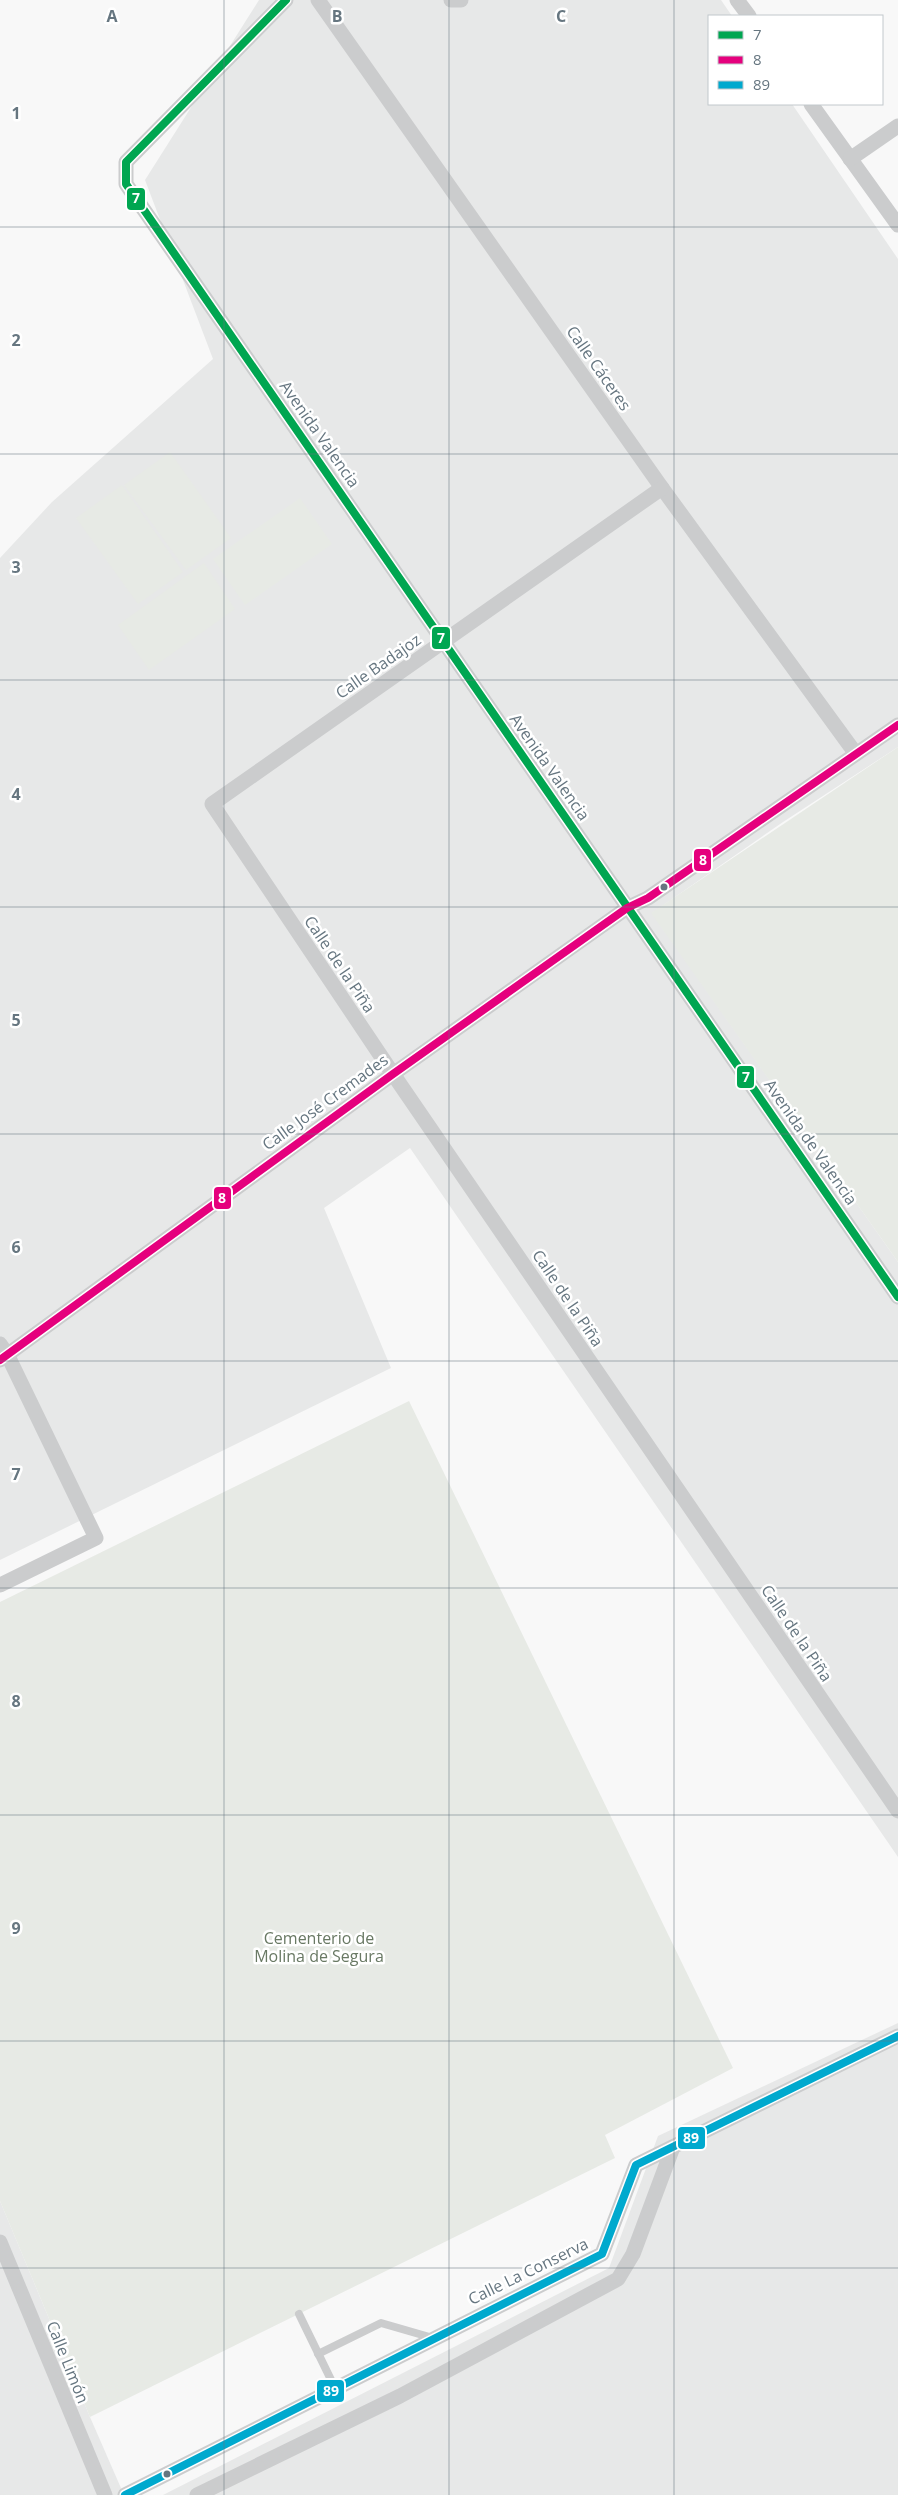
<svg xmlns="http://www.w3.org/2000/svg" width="898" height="2495" viewBox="0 0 898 2495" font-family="'Open Sans',sans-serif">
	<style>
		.built { fill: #e7e8e8 }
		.green { fill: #e7eae5 }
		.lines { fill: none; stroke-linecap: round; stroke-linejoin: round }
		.service { stroke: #cbcccd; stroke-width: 8 }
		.minor { stroke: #cbcccd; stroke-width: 15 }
		.bus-1-casing { stroke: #fff; stroke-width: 11 }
		.bus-2-casing { stroke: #fff; stroke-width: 11 }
		.bus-3-casing { stroke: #fff; stroke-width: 11 }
		.bus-1 { stroke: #00a651; stroke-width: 8 }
		.bus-2 { stroke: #e5007d; stroke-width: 8 }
		.bus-3 { stroke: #00a9ce; stroke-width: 8 }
		.grid { fill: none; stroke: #667680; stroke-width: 1; stroke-opacity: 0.55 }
		.bus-dot { fill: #667680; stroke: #fff; stroke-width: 2 }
		.labels { text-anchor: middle; stroke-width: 5; stroke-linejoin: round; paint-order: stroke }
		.street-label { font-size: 16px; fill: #667680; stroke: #fff }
		.park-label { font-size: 16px; fill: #697964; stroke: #fff }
		.grid-label { font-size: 16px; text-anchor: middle; font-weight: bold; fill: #667680; stroke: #fff; stroke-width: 5; stroke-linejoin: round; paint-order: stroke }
		.line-badge { stroke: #fff; stroke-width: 2 }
		.badge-label { font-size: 14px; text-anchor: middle; font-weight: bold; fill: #fff }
	</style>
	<rect width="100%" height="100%" fill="#f8f8f8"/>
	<!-- built -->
	<g class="built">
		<path d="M259,0h462l11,16h-23v88h83l106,155v488l-115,75 -131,91 246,349v595l-488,-709 -86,60 67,160 -391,192v-1002l52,-56 161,-143 -68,-179z"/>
		<path d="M898,2023v472h-735l446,-227 49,-132z"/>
		<path d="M0,2201l90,216 34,78h-124z"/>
	</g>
	<!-- green -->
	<g class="green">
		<path d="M170,452l61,86 -45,32 -62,-85z"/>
		<path d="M122,485l61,87 -45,32 -62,-86z"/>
		<path d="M300,498l32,46 -87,61 -32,-46z"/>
		<path d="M204,563l31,46 -86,61 -31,-45z"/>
		<path d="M898,747v515l-247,-349z"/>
		<path d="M409,1401l324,667 -128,67 10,23 -525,259 -90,-216v-599z"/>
	</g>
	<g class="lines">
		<!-- service -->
		<g class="service">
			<path d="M299,2314l36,74"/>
			<path d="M318,2354l63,-31 52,15"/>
		</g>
		<!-- minor -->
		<g class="minor">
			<path d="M286,0l-160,162v22l772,1113"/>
			<path d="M318,0l344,488 194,266"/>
			<path d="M451,0h10"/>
			<path d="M737,0l12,16"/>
			<path d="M811,104l87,121"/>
			<path d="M850,159l48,-33"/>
			<path d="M662,488l-450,316 181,270 505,737"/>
			<path d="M0,1344l7,10 89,184 -96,47"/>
			<path d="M0,1360l393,-286 234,-166 21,-10 250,-173"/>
			<path d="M0,2242l105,253"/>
			<path d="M125,2495l477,-241 34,-89 262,-129"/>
			<path d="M197,2495l203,-99 218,-117 15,-25 40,-107"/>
		</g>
		<!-- bus-1 casing -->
		<g class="bus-1-casing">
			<path id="bus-1" d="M286,0l-160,162v22l772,1113"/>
		</g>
		<!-- bus-2 casing -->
		<g class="bus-2-casing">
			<path id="bus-2" d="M0,1360l393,-286 234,-166 21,-10 250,-173"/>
		</g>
		<!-- bus-3 casing -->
		<g class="bus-3-casing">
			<path id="bus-3" d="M125,2495l477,-241 34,-89 262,-129"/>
		</g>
		<!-- bus-1 -->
		<use href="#bus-1" class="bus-1"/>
		<!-- bus-2 -->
		<use href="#bus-2" class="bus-2"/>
		<!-- bus-3 -->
		<use href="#bus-3" class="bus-3"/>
	</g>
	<!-- grid -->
	<path class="grid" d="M224,0v2495M449,0v2495M674,0v2495M0,227h898M0,454h898M0,680h898M0,907h898M0,1134h898M0,1361h898M0,1588h898M0,1815h898M0,2041h898M0,2268h898"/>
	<!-- markers -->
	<g class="bus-dot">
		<circle cx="664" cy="887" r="4.5"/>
		<circle cx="167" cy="2474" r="4.5"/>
	</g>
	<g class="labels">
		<!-- street labels -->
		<g class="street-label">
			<text transform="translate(599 368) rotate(55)" y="6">Calle Cáceres</text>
			<text transform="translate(320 434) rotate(55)" y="6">Avenida Valencia</text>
			<text transform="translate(378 666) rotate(-35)" y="6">Calle Badajoz</text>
			<text transform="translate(550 767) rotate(55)" y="6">Avenida Valencia</text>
			<text transform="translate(340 964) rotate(56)" y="6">Calle de la Piña</text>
			<text transform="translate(325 1102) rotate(-36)" y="6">Calle José Cremades</text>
			<text transform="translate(811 1142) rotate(55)" y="6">Avenida de Valencia</text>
			<text transform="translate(568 1298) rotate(56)" y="6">Calle de la Piña</text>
			<text transform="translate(797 1633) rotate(56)" y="6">Calle de la Piña</text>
			<text transform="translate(528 2271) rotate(-26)" y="6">Calle La Conserva</text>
			<text transform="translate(68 2362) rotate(68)" y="6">Calle Limón</text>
		</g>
		<!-- park labels -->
		<g class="park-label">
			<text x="319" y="1944">Cementerio de<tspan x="319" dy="18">Molina de Segura</tspan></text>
		</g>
	</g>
	<g class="grid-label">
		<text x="112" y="22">A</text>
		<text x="337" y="22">B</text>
		<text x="561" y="22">C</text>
		<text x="16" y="119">1</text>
		<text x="16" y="346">2</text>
		<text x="16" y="573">3</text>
		<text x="16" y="800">4</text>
		<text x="16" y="1026">5</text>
		<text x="16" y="1253">6</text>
		<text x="16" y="1480">7</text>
		<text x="16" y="1707">8</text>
		<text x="16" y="1934">9</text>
	</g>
	<g class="line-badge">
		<rect x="126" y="187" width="20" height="24" rx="5" fill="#00a651"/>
		<rect x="431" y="626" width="20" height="24" rx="5" fill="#00a651"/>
		<rect x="693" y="848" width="19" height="24" rx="5" fill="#e5007d"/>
		<rect x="736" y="1065" width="19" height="24" rx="5" fill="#00a651"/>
		<rect x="213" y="1186" width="19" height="24" rx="5" fill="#e5007d"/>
		<rect x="677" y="2126" width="29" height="24" rx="5" fill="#00a9ce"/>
		<rect x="316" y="2379" width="29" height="24" rx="5" fill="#00a9ce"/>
	</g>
	<g class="badge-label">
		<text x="136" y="203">7</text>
		<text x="441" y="643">7</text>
		<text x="703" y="865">8</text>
		<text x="746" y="1082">7</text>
		<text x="222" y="1203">8</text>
		<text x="691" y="2143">89</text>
		<text x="331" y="2396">89</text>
	</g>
	<!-- legend -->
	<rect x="708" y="15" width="175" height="90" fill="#ffffff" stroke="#c2c8cc"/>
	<rect x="718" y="31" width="25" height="8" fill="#00a651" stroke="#c2c8cc"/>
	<text x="753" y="40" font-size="15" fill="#667680">7</text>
	<rect x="718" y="56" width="25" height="8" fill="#e5007d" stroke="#c2c8cc"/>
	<text x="753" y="65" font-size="15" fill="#667680">8</text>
	<rect x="718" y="81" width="25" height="8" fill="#00a9ce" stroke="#c2c8cc"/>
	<text x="753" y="90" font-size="15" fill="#667680">89</text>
</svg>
